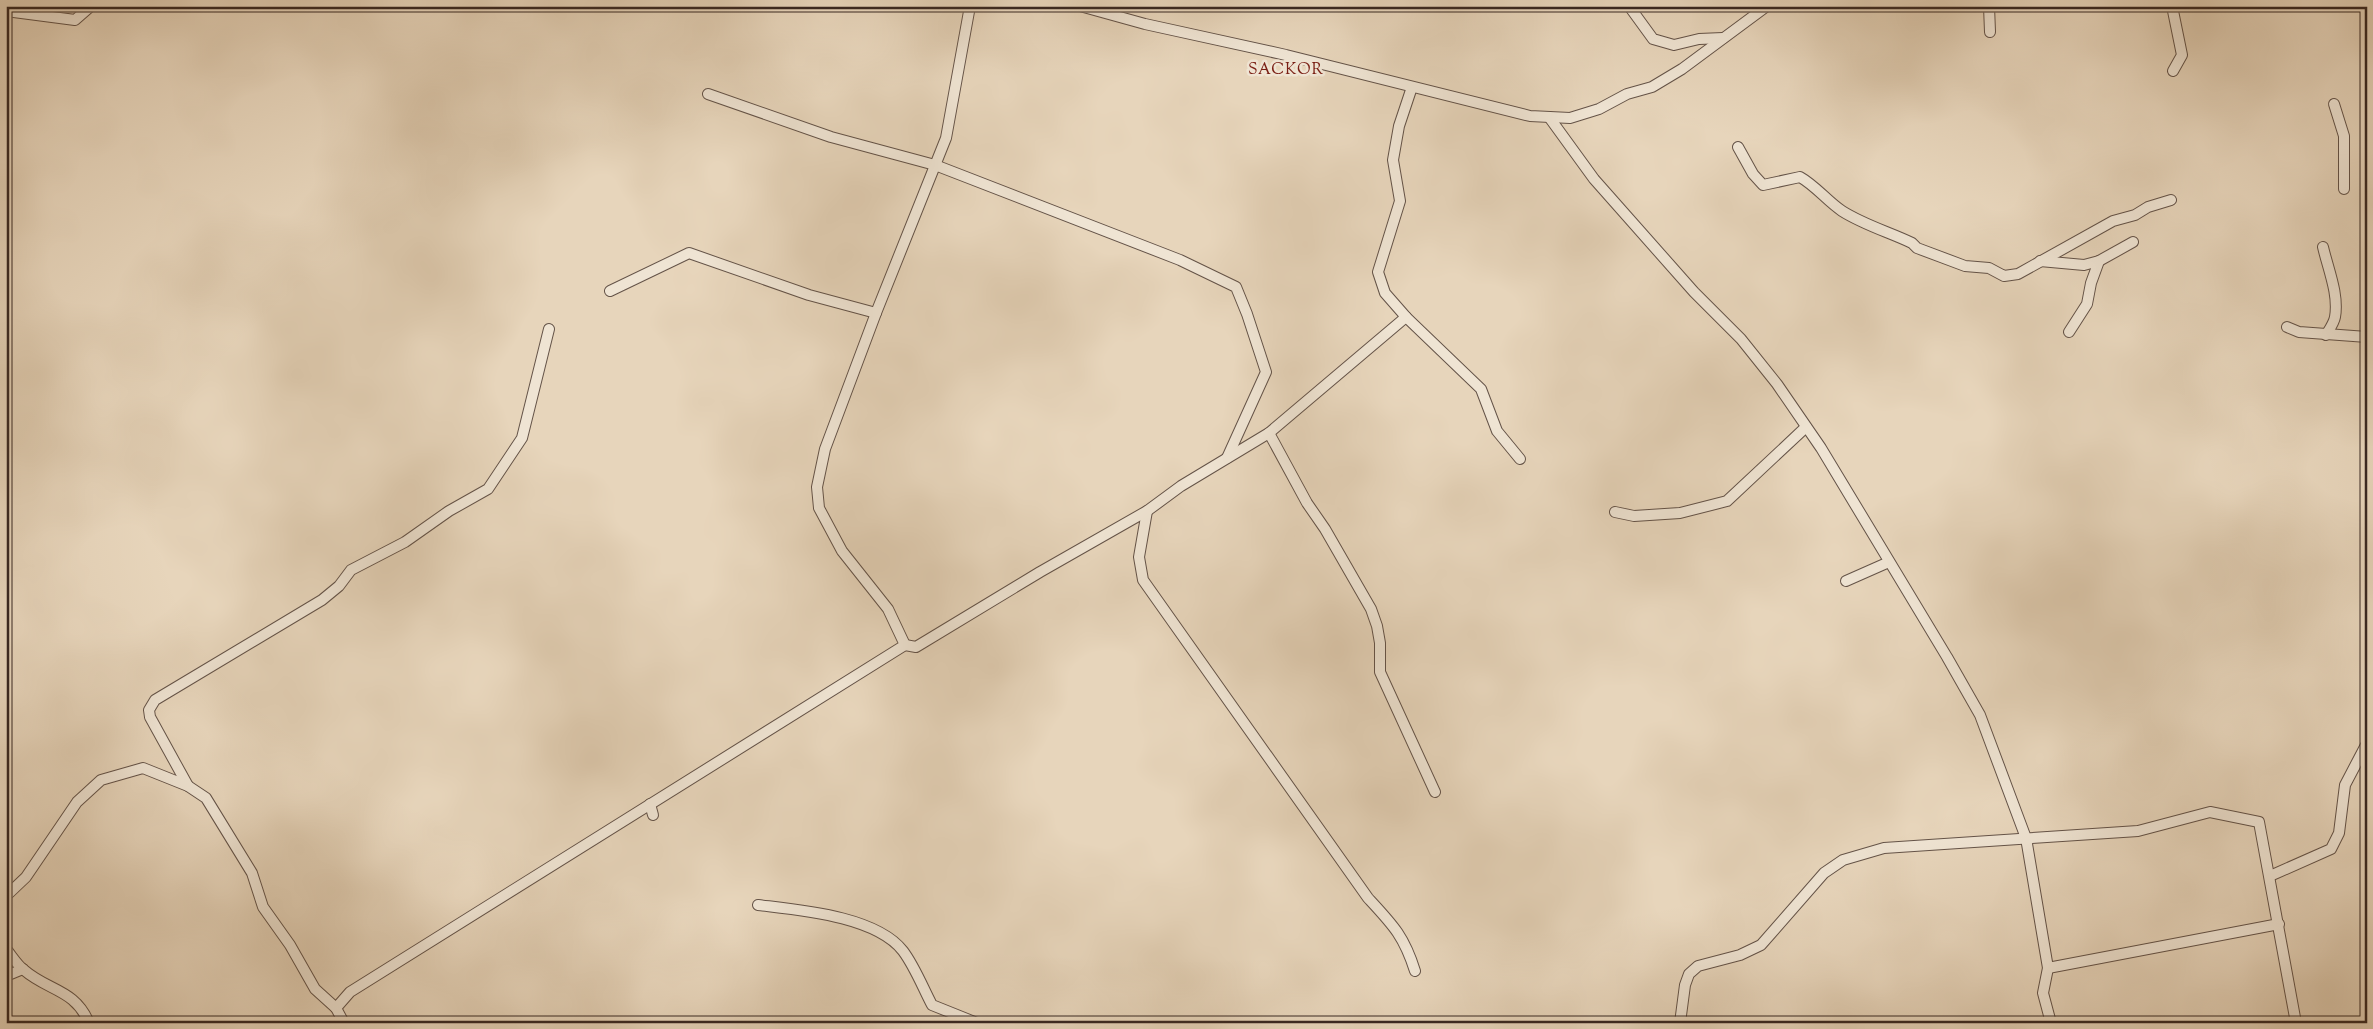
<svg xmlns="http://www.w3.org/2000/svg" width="2373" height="1029" viewBox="0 0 2373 1029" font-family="'Sorts Mill Goudy',serif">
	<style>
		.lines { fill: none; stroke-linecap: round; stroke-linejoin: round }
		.street-casing { stroke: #645348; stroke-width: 12 }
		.street { stroke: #efe4d3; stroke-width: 10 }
		.labels { text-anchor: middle; stroke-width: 5; stroke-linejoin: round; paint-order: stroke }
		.neighbourhood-label { font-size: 16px; letter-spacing: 1px; fill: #7a1f14; stroke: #efe4d3 }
	</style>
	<rect width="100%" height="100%" fill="#e7d5bb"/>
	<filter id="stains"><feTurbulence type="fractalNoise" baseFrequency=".004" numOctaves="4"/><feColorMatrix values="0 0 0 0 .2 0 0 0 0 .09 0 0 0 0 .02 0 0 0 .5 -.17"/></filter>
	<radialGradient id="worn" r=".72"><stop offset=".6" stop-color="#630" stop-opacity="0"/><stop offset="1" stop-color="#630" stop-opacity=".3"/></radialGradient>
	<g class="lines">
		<!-- street casing -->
		<g class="street-casing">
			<g id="street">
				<path d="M1080,6l65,18 141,31 244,61 40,2 29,-9 28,-15 25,-7 30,-18 85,-63"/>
				<path d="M1629,6l24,33 21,6 25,-6 24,-1"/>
				<path d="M1989,6l1,26"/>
				<path d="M2172,6l10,49 -9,16"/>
				<path d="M6,11l69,9 16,-14"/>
				<path d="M708,94l123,43 104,28 245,95 56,27 11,27 19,58 -39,86"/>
				<path d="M2334,104l10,32v53"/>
				<path d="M1549,117l45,62 100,113 47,47 36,45 44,64 126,209 33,58 46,123 22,130 231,-44"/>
				<path d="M1738,147l15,27 10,11 37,-8c16,9 27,24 42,34 22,14 47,21 70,32l5,5 48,18 24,2 15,8 14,-2 95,-53 22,-6 13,-8 23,-7"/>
				<path d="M2323,247c5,22 16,47 12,70 -1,6 -6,13 -9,18"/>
				<path d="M2040,261l44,4 15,-4 34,-19"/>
				<path d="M610,291l79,-38 120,42 67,18"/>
				<path d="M1406,317l75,72 16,42 23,28"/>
				<path d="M2287,327l12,5 68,5"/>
				<path d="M2069,332l18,-28 4,-21 8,-22"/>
				<path d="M1269,433l38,70 18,26 46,80 6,17 3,17v29l55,120"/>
				<path d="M1147,511l-8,46 4,23 225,318c25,27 36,38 47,73"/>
				<path d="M1615,512l19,4 46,-3 47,-12 79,-74"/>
				<path d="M1846,581l43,-19"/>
				<path d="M905,645l11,2 124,-75 107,-61 34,-25 88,-53 137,-116 -21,-24 -7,-21 22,-71 -7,-41 6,-34 13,-39"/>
				<path d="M188,786l-38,-69 -1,-7 6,-10 167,-100 17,-14 12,-16 54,-28 44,-31 39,-22 34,-51 27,-109"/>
				<path d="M650,804l3,11"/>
				<path d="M2270,876l61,-27 8,-16 6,-48 22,-42"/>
				<path d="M6,896l20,-19 51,-75 24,-22 42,-12 45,18 18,12 46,75 11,34 27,38 25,44 21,19 8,15"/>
				<path d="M758,905c41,5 118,11 145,46 12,16 20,37 29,54l45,18"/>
				<path d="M6,949c6,7 11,16 18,21 24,21 51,19 65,53"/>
				<path d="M2048,968l-5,25 8,30"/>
				<path d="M6,976l17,-7"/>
				<path d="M336,1008l14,-16 555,-347 -17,-36 -46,-58 -23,-43 -2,-21 8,-38 51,-136 70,-175 24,-132"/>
				<path d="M1680,1023l5,-38 4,-11 9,-8 42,-11 21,-10 63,-72 19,-13 41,-12 254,-17 72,-19 49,10 37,201"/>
			</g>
		</g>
		<!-- street -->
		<use href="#street" class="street"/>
	</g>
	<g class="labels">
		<!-- neighbourhood labels -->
		<g class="neighbourhood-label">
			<text x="1286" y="74">SACKOR</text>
		</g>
	</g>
	<!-- margin -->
	<rect width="2373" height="1029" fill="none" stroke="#e7d5bb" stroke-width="25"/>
	<rect x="8" y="8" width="2358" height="1014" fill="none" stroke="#392822" stroke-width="2.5"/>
	<rect x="12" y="12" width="2348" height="1004" fill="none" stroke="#392822"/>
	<rect width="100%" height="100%" filter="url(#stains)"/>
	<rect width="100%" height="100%" fill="url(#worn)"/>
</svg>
